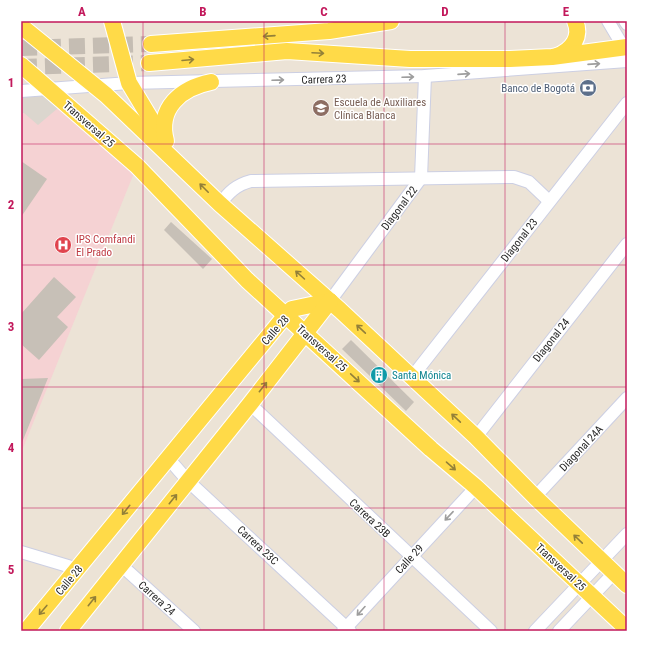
<svg xmlns="http://www.w3.org/2000/svg" width="648" height="652" viewBox="0 0 648 652" font-family="'Roboto Condensed',sans-serif">
	<style>
		.medical { fill: #f5d2d3 }
		.plaza { fill: #dbd6ce }
		.building { fill: #c7c0b7 }
		.lines { fill: none; stroke-linecap: round; stroke-linejoin: round }
		.major-tunnel { stroke: #c5bdb3; stroke-width: 16; stroke-dasharray: 16 8; stroke-linecap: butt }
		.minor-casing { stroke: #cccfe3; stroke-width: 14 }
		.major-casing { stroke: #fff; stroke-width: 18 }
		.minor { stroke: #fff; stroke-width: 12 }
		.major { stroke: #ffda48; stroke-width: 16 }
		.oneway { stroke: #938038 }
		.oneway2 { stroke: #9e9e9e }
		.grid { fill: none; stroke: #c2185b; stroke-width: 1; stroke-opacity: 0.55 }
		.labels { text-anchor: middle; stroke-width: 3; stroke-linejoin: round; paint-order: stroke }
		.street-label { font-size: 11px; fill: #272727; stroke: #fff }
		.service-label { font-size: 11px; fill: #4e5e75; stroke: #fff; text-anchor: end }
		.education-label { font-size: 11px; fill: #785e54; stroke: #fff; text-anchor: start }
		.health-label { font-size: 11px; fill: #be3a42; stroke: #fff; text-anchor: start }
		.culture-label { font-size: 11px; fill: #0d838f; stroke: #fff; text-anchor: start }
		.neatline { fill: none; stroke: #c2185b; stroke-width: 1.5 }
		.grid-label { font-size: 13px; text-anchor: middle; font-weight: bold; fill: #c2185b }
	</style>
	<rect width="100%" height="100%" fill="#ece3d6"/>
	<!-- medical -->
	<path class="medical" d="M65,102l69,71 -113,280v-339z"/>
	<!-- plaza -->
	<path class="plaza" d="M50,89l15,13 -7,6 -20,17 -14,-12 -3,1v-23z"/>
	<!-- building -->
	<g class="building">
		<path d="M21,161l26,18 -26,38z"/>
		<path d="M171,222l41,37 -9,10 -39,-39z"/>
		<path d="M54,277l22,20 -19,20 11,10 -29,33 -18,-16v-30z"/>
		<path d="M351,340l63,62 -8,9 -64,-62z"/>
		<path d="M48,378l-27,67v-66z"/>
	</g>
	<g class="lines">
		<!-- major-tunnel -->
		<g class="major-tunnel">
			<path d="M21,48l130,-4"/>
			<path d="M21,67l128,-4"/>
		</g>
		<!-- minor casing -->
		<g class="minor-casing">
			<g id="minor">
				<path d="M608,21l19,32"/>
				<path d="M625,21l2,3"/>
				<path d="M21,91l108,-8 296,-7 202,-15"/>
				<path d="M220,204c9,-12 16,-19 31,-23l263,-4 15,5 20,19"/>
				<path d="M330,301l91,-123 4,-102"/>
				<path d="M412,377l215,-274"/>
				<path d="M250,404l241,227"/>
				<path d="M476,437l151,-193"/>
				<path d="M168,458l20,23 162,150"/>
				<path d="M535,497l92,-99"/>
				<path d="M21,552l57,17"/>
				<path d="M121,565l73,66"/>
				<path d="M343,631l133,-144"/>
				<path d="M535,631l92,-97"/>
				<path d="M559,631l55,-58"/>
			</g>
		</g>
		<!-- major casing -->
		<g class="major-casing">
			<g id="major">
				<path d="M112,21l17,62 35,58"/>
				<path d="M21,26l85,69 114,109 120,106 136,127 59,60 92,88"/>
				<path d="M151,44l178,-13 62,-10"/>
				<path d="M557,56c15,-6 25,-19 18,-35"/>
				<path d="M149,63l138,-12 123,8h100l42,-2 75,-10"/>
				<path d="M21,65l116,101 110,114 184,169 45,38 151,142"/>
				<path d="M166,141c-9,-33 15,-53 45,-59"/>
				<path d="M26,631l255,-310 11,-12 38,-8"/>
				<path d="M68,631l182,-227 80,-103"/>
			</g>
		</g>
		<!-- minor -->
		<use href="#minor" class="minor"/>
		<!-- major -->
		<use href="#major" class="major"/>
	</g>
	<!-- one-way arrows -->
	<defs><path id="oneway-shaft" d="M-6 0H5M1.5-3L5.5 0L1.5 3" fill="none" stroke-width="1.6" stroke-linecap="round" stroke-linejoin="round"/></defs>
	<g class="oneway">
		<use href="#oneway-shaft" transform="translate(269 36) rotate(176)"/>
		<use href="#oneway-shaft" transform="translate(318 53) rotate(3)"/>
		<use href="#oneway-shaft" transform="translate(188 60) rotate(-5)"/>
		<use href="#oneway-shaft" transform="translate(204 188) rotate(-135)"/>
		<use href="#oneway-shaft" transform="translate(300 275) rotate(-138)"/>
		<use href="#oneway-shaft" transform="translate(361 329) rotate(-137)"/>
		<use href="#oneway-shaft" transform="translate(355 378) rotate(43)"/>
		<use href="#oneway-shaft" transform="translate(263 387) rotate(-52)"/>
		<use href="#oneway-shaft" transform="translate(456 418) rotate(-137)"/>
		<use href="#oneway-shaft" transform="translate(451 466) rotate(41)"/>
		<use href="#oneway-shaft" transform="translate(173 499) rotate(-51)"/>
		<use href="#oneway-shaft" transform="translate(126 510) rotate(129)"/>
		<use href="#oneway-shaft" transform="translate(578 539) rotate(-136)"/>
		<use href="#oneway-shaft" transform="translate(92 601) rotate(-51)"/>
		<use href="#oneway-shaft" transform="translate(43 610) rotate(130)"/>
	</g>
	<g class="oneway2">
		<use href="#oneway-shaft" transform="translate(594 64) rotate(-4)"/>
		<use href="#oneway-shaft" transform="translate(464 74) rotate(-4)"/>
		<use href="#oneway-shaft" transform="translate(408 77) rotate(-2)"/>
		<use href="#oneway-shaft" transform="translate(278 80) rotate(-2)"/>
		<use href="#oneway-shaft" transform="translate(449 516) rotate(133)"/>
		<use href="#oneway-shaft" transform="translate(361 611) rotate(132)"/>
	</g>
	<!-- grid -->
	<path class="grid" d="M143,21v610M264,21v610M384,21v610M505,21v610M21,144h606M21,265h606M21,387h606M21,508h606"/>
	<!-- icons -->
	<defs>
		<g id="bank-disc" transform="scale(0.9)"><circle r="9.5" fill="#5c6f8a" stroke="#fff"/><path d="M-6-4H6V4H-6ZM0-2.3a2.3 2.3 0 1 0 0 4.6a2.3 2.3 0 1 0 0-4.6Z" fill="#fff"/></g>
		<g id="school-disc" transform="scale(0.9)"><circle r="9.5" fill="#8d6e63" stroke="#fff"/><path d="M0-5L7-2L0 1L-7-2ZM-4 1L0 2.5L4 1V4Q0 6-4 4Z" fill="#fff"/></g>
		<g id="hospital-disc" transform="scale(0.9)"><circle r="9.5" fill="#e0444e" stroke="#fff"/><path d="M-5-5h3v3.5h4V-5h3V5h-3V1.5h-4V5h-3Z" fill="#fff"/></g>
		<g id="building-disc" transform="scale(0.9)"><circle r="9.5" fill="#0f9aa8" stroke="#fff"/><path d="M-4-6H4V6H1V3H-1V6H-4ZM-2.5-4.3h1.7v1.8h-1.7ZM.8-4.3h1.7v1.8H.8ZM-2.5-1h1.7V.8h-1.7ZM.8-1h1.7V.8H.8Z" fill="#fff"/></g>
	</defs>
	<g fill-rule="evenodd">
		<use href="#bank-disc" x="588" y="88"/>
		<use href="#school-disc" x="321" y="108"/>
		<use href="#hospital-disc" x="63" y="245"/>
		<use href="#building-disc" x="379" y="375"/>
	</g>
	<g class="labels">
		<!-- street labels -->
		<g class="street-label">
			<text transform="translate(324 79) rotate(-2)" y="4">Carrera 23</text>
			<text transform="translate(89 124) rotate(41)" y="4">Transversal 25</text>
			<text transform="translate(399 208) rotate(-53)" y="4">Diagonal 22</text>
			<text transform="translate(519 240) rotate(-52)" y="4">Diagonal 23</text>
			<text transform="translate(275 330) rotate(-49)" y="4">Calle 28</text>
			<text transform="translate(551 340) rotate(-52)" y="4">Diagonal 24</text>
			<text transform="translate(322 348) rotate(42)" y="4">Transversal 25</text>
			<text transform="translate(581 448) rotate(-47)" y="4">Diagonal 24A</text>
			<text transform="translate(370 518) rotate(43)" y="4">Carrera 23B</text>
			<text transform="translate(258 545) rotate(43)" y="4">Carrera 23C</text>
			<text transform="translate(409 559) rotate(-47)" y="4">Calle 29</text>
			<text transform="translate(561 567) rotate(43)" y="4">Transversal 25</text>
			<text transform="translate(69 580) rotate(-50)" y="4">Calle 28</text>
			<text transform="translate(157 598) rotate(42)" y="4">Carrera 24</text>
		</g>
		<!-- service labels -->
		<g class="service-label">
			<text x="575" y="92">Banco de Bogotá</text>
		</g>
		<!-- education labels -->
		<g class="education-label">
			<text x="334" y="106">Escuela de Auxiliares<tspan x="334" dy="13">Clínica Blanca</tspan></text>
		</g>
		<!-- health labels -->
		<g class="health-label">
			<text x="76" y="243">IPS Comfandi<tspan x="76" dy="13">El Prado</tspan></text>
		</g>
		<!-- culture labels -->
		<g class="culture-label">
			<text x="392" y="379">Santa Mónica</text>
		</g>
	</g>
	<!-- border -->
	<rect width="648" height="652" fill="none" stroke="#ffffff" stroke-width="44"/>
	<rect x="22" y="22" width="604" height="608" class="neatline"/>
	<g class="grid-label">
		<text x="82" y="16">A</text>
		<text x="203" y="16">B</text>
		<text x="324" y="16">C</text>
		<text x="445" y="16">D</text>
		<text x="566" y="16">E</text>
		<text x="11" y="87">1</text>
		<text x="11" y="209">2</text>
		<text x="11" y="331">3</text>
		<text x="11" y="452">4</text>
		<text x="11" y="574">5</text>
	</g>
</svg>
